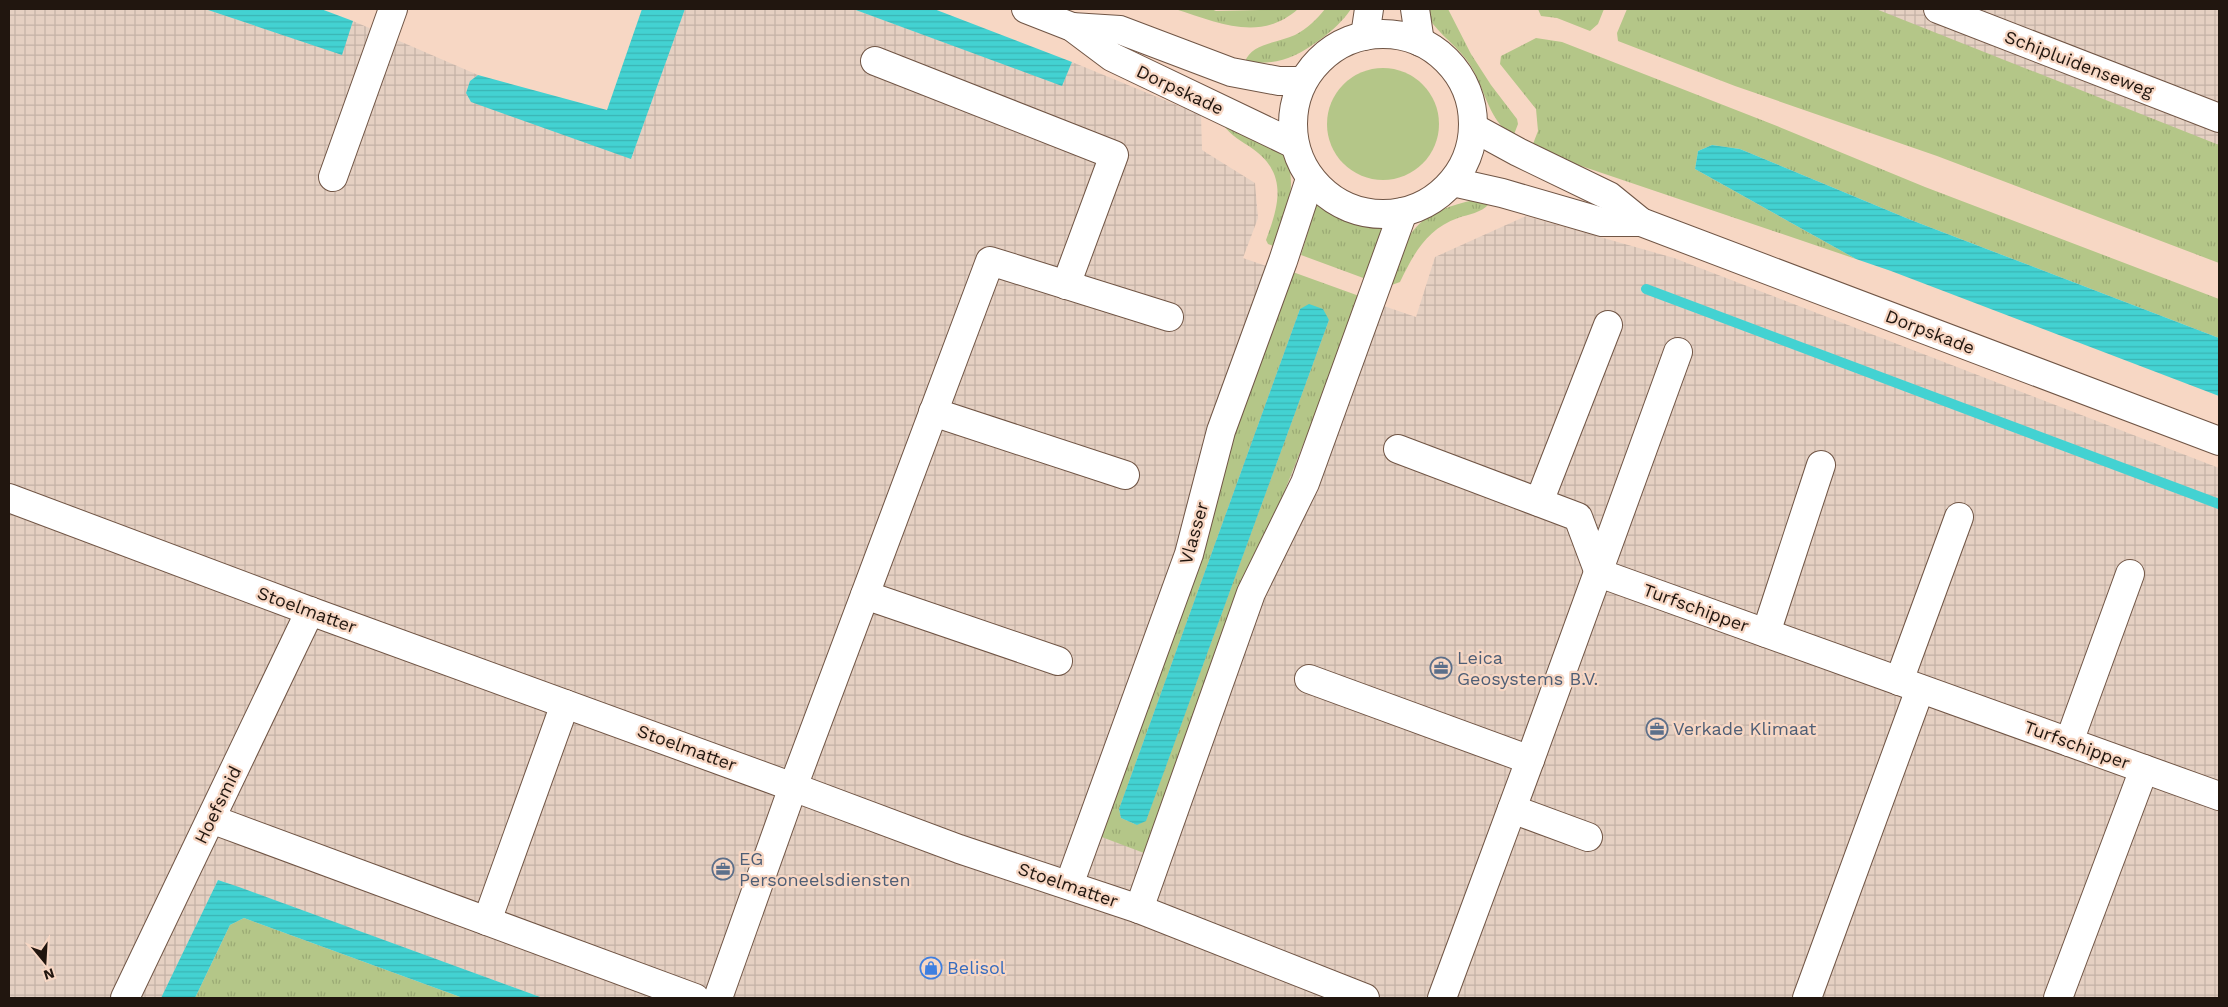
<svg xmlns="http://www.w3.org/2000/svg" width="2228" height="1007" viewBox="0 0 2228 1007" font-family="'Work Sans',sans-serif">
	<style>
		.industrial { fill: url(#industrial-grid) }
		.grass { fill: url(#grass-tufts); fill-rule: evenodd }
		.garden { fill: #b4c688 }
		.water { fill: url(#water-rules) }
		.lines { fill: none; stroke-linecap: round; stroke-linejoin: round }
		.stream { stroke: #43d2d2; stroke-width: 10 }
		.minor-casing { stroke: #705545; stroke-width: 30 }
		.major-casing { stroke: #705545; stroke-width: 30 }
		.minor { stroke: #fff; stroke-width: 28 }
		.major { stroke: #fff; stroke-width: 28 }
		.labels { text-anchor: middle; stroke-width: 4.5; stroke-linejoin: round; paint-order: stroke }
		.street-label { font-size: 18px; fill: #21160f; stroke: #f7d7c4 }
		.service-label { font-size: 18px; fill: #4e5e75; stroke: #f7d7c4; text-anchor: start }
		.shop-label { font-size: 18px; fill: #366cbe; stroke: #f7d7c4; text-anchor: start }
	</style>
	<defs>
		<pattern id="industrial-grid" width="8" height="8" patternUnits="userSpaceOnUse" patternTransform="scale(1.25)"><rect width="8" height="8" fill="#e5d0c2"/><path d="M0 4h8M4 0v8" fill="none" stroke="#c4b2a6"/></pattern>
		<pattern id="grass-tufts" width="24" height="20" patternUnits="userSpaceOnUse" patternTransform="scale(1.25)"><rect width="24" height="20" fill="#b4c688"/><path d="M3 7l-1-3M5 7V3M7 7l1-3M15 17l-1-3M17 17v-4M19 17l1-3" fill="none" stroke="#9aa974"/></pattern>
		<pattern id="water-rules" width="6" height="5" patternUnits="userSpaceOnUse" patternTransform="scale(1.25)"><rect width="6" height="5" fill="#43d2d2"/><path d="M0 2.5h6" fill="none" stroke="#3ab4b3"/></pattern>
	</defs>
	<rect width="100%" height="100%" fill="#f7d7c4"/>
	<!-- industrial -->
	<g class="industrial">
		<path d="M9,9h196l136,45 12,-33 125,54 -8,6 161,78 54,-150h168l209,76 10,-23 129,53 1,35 53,33 3,35 -15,40 173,59 19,-60 91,-41 148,42 545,210v530h-1676l-325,-118 -57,118h-152z"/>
		<path d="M1798,9h421v163z"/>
	</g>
	<!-- grass -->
	<g class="grass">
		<path d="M1175,9h36l5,2 82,-2c-38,34 -81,13 -123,0z"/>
		<path d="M1325,9h26c-9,13 -18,21 -30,30 -28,20 -42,26 -76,23 6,-19 33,-19 50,-27 12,-6 22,-16 30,-26z"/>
		<path d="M1424,9h24l23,45 20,31 26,34 1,5 -5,13c-28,-21 -27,-51 -47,-78 -14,-18 -33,-29 -42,-50z"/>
		<path d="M1538,9h66l-6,15 -8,7 -33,-13 -16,-2z"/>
		<path d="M1627,9h249l343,136v118l-282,-107 -202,-70 -117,-45 -1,-8z"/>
		<path d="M1536,38l26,4 215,84 148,61 294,112v39l-308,-118 -171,-71 -28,-4 -14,6 -3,18 161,90 -325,-110 7,-18 -2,-22 -36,-45 1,-8z"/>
		<path d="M1223,124c17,8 37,15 53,25 29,18 8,73 2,99l-10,-4 -2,-4c13,-35 22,-66 -13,-91 -11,-8 -23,-13 -30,-25z"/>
		<path d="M1474,200l15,4c-8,9 -20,10 -31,14 -31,11 -44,35 -58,64l-14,5c22,-54 26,-73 88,-87z"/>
		<path d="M1317,202c24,15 41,20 70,22l-21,55 -65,-24z"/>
		<path d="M1290,271l72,26 -83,208 -37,80 -98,268 -45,-17zM1300,309l29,11 -183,500 -9,5 -16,-7 -2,-9z"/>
		<path d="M244,918l219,80h-268l35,-73z"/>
	</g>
	<!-- garden -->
	<circle class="garden" cx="1383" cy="124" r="56"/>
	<!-- water -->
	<g class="water">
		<path d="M205,9h116l32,12 -11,34z"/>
		<path d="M642,9h43l-54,150 -160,-57 -5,-9 4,-12 8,-6 129,35z"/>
		<path d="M853,9h81l138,53 -10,24z"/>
		<path d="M1712,145l28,4 171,71 308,118v58l-328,-125 -35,-12 -161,-90 3,-18z"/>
		<path d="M1309,304l14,5 6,11 -183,501 -9,4 -16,-7 -2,-9 181,-500z"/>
		<path d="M218,880l21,7 304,111h-80l-219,-80 -14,7 -35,73h-34z"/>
	</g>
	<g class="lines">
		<!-- stream -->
		<path class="stream" d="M1646,289l573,215"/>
		<!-- minor casing -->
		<g class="minor-casing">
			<g id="minor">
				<path d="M1026,9l46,18 40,30 182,87"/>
				<path d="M1938,9l281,109"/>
				<path d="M1072,27l48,3 111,42 48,9h24"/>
				<path d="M875,61l239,94 -48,130"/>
				<path d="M333,177l60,-168"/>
				<path d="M933,412l192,63"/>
				<path d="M1398,449l180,68 21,56"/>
				<path d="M9,498l301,113 483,176 166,62 180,60 226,89"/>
				<path d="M1539,502l69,-177"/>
				<path d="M1599,573l620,223"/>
				<path d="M865,595l193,66"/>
				<path d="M1766,633l55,-168"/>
				<path d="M1309,679l221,81"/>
				<path d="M1899,681l60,-164"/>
				<path d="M2069,742l61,-168"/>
				<path d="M1512,809l76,28"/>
				<path d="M211,819l484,179"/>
				<path d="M1069,885l120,-331 32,-123 62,-170 27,-82"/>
				<path d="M1139,909l112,-316 54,-110 98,-271"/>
				<path d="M487,921l78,-217"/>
				<path d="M125,998l185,-387"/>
				<path d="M718,998l75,-211 197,-526 179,56"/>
				<path d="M1442,998l88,-238 148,-408"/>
				<path d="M1807,998l113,-309"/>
				<path d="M2058,998l86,-229"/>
			</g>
		</g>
		<!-- major casing -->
		<g class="major-casing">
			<g id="major">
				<path d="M1415,9l5,33"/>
				<circle cx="1383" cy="124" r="90"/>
				<path d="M1365,36l4,-27"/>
				<path d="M1474,128l44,24 91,44 32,26 578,219"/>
				<path d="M1453,182l49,11 100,29h39"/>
			</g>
		</g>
		<!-- minor -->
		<use href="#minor" class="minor"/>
		<!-- major -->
		<use href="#major" class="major"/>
	</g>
	<!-- icons -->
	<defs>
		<g id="office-ring" transform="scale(1.125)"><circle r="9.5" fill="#f7d7c4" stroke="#5c6f8a" stroke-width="1.5"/><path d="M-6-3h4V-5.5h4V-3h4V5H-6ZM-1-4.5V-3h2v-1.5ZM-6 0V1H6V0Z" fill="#5c6f8a"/></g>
		<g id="shop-ring" transform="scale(1.125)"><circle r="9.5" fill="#f7d7c4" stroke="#3f7fe0" stroke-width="1.5"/><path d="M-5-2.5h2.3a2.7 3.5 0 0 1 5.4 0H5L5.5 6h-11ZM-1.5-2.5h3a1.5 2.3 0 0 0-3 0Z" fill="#3f7fe0"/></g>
	</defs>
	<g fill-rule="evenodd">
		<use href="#office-ring" x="1441" y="668"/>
		<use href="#office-ring" x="1657" y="729"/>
		<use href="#office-ring" x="723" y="869"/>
		<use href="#shop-ring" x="931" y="968"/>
	</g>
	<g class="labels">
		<!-- street labels -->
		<g class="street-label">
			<text transform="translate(2079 64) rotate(21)" y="6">Schipluidenseweg</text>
			<text transform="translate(1180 90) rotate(25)" y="6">Dorpskade</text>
			<text transform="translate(1930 332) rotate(21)" y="6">Dorpskade</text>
			<text transform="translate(1194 533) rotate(-74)" y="6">Vlasser</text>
			<text transform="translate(1696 608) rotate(20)" y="6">Turfschipper</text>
			<text transform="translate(307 610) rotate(20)" y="6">Stoelmatter</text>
			<text transform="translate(2077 745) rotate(20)" y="6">Turfschipper</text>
			<text transform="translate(687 748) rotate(20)" y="6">Stoelmatter</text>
			<text transform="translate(218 805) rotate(-64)" y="6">Hoefsmid</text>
			<text transform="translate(1068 885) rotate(19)" y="6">Stoelmatter</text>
		</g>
		<!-- service labels -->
		<g class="service-label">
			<text x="1457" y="664">Leica<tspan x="1457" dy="21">Geosystems B.V.</tspan></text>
			<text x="1673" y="735">Verkade Klimaat</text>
			<text x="739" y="865">EG<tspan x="739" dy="21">Personeelsdiensten</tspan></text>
		</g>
		<!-- shop labels -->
		<g class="shop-label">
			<text x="947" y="974">Belisol</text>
		</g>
	</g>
	<!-- border -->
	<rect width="2228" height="1007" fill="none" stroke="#21160f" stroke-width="20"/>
	<!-- north arrow -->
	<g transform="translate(45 962) rotate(162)" stroke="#f7d7c4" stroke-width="4" paint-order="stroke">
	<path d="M0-4L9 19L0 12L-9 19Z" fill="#21160f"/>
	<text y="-8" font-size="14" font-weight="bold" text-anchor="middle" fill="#21160f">N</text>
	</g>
</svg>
